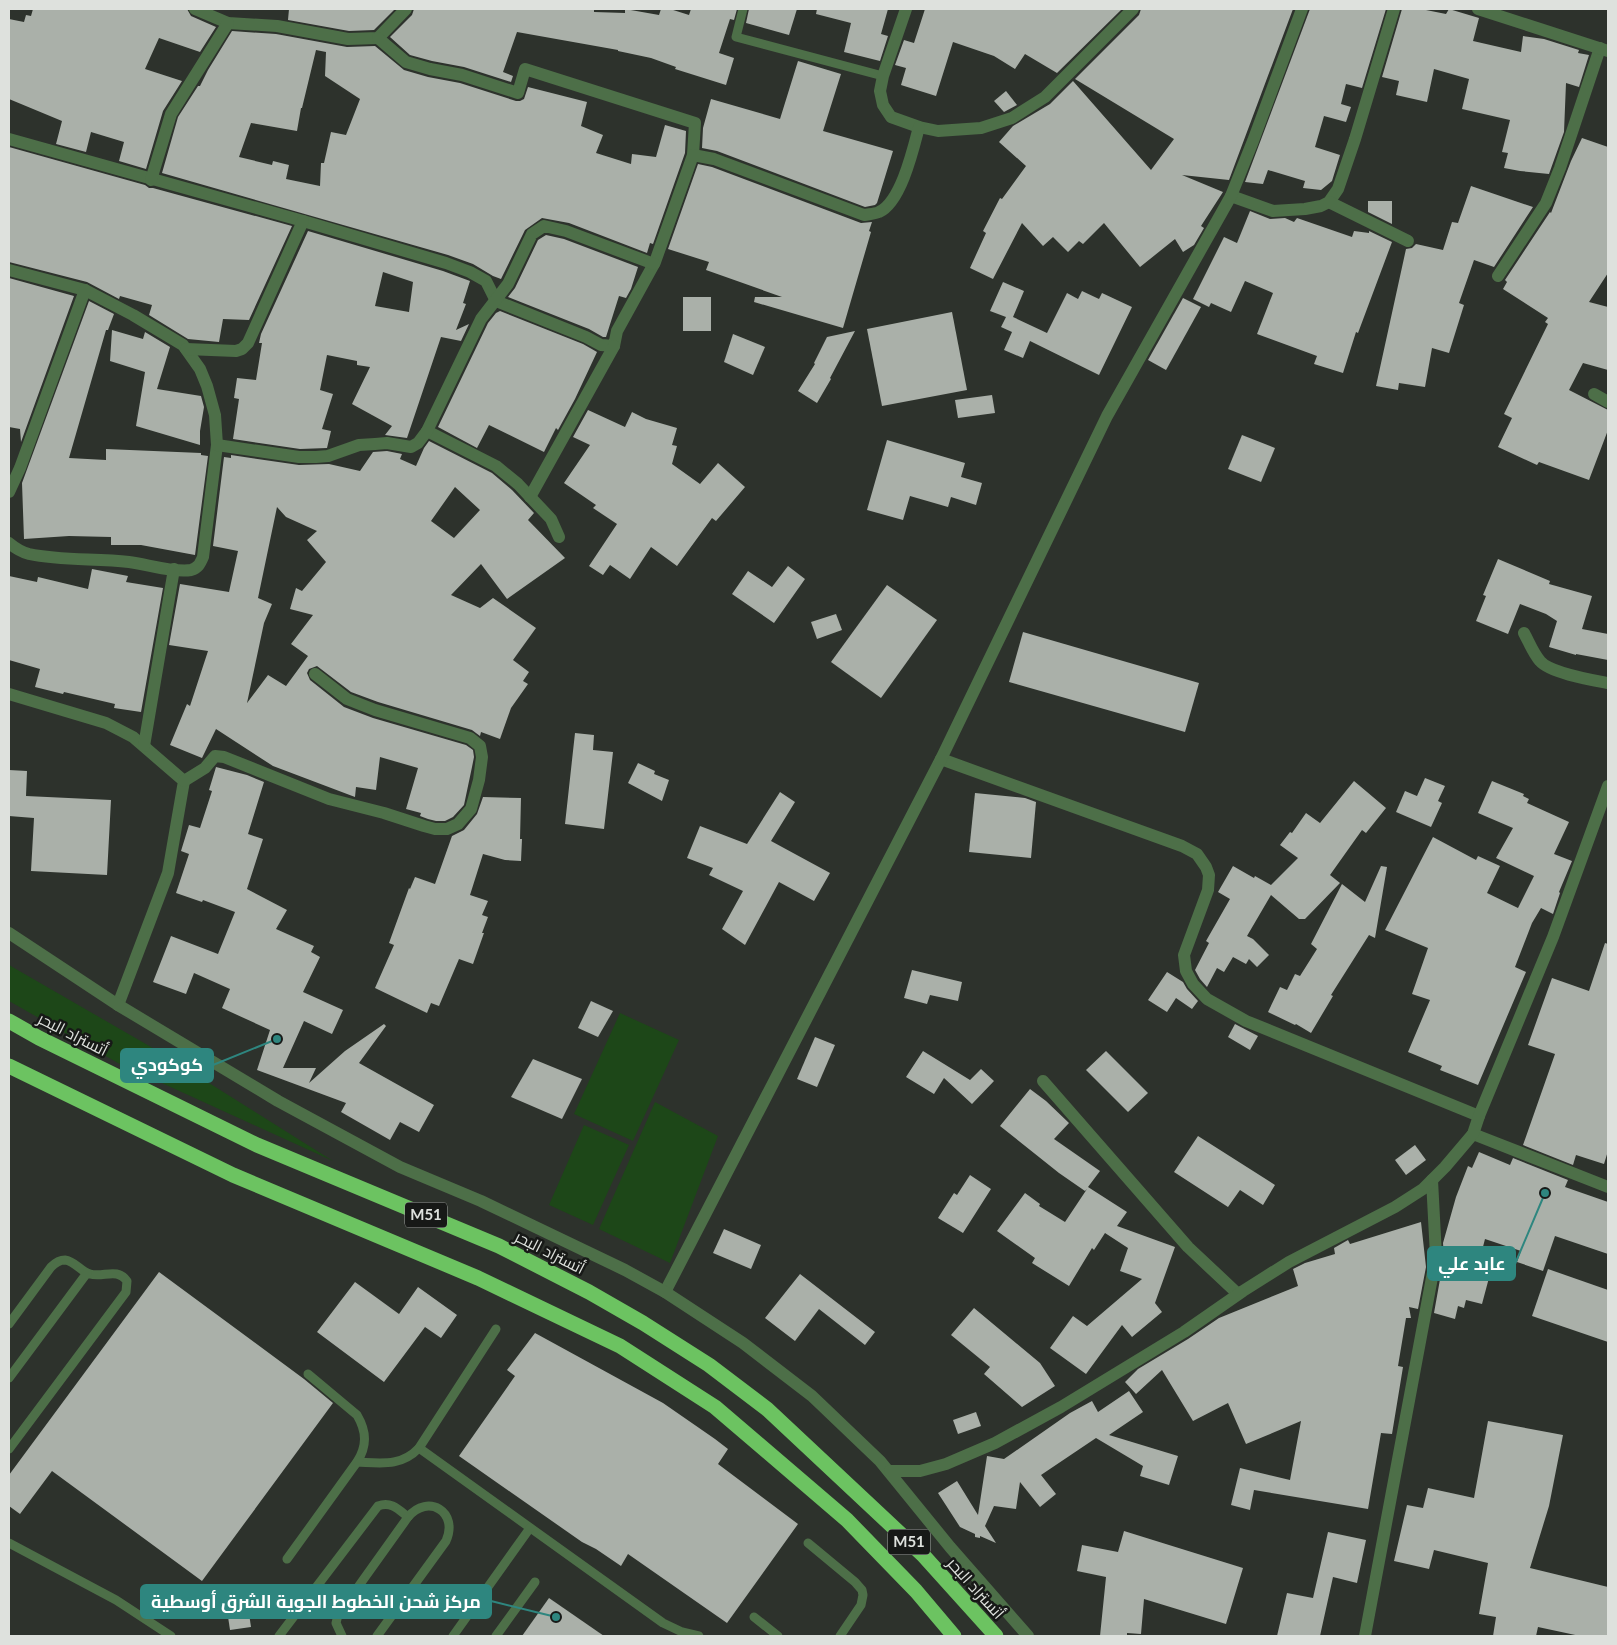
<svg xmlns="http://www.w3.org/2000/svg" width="1617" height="1645" viewBox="0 0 1617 1645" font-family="Lato,Cairo,sans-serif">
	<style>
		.green { fill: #1d4718 }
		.building { fill: #aab0a9; fill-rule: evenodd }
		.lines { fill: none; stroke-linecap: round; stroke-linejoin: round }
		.service { stroke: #4d6f48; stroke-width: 9 }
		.minor { stroke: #4d6f48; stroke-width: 12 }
		.tertiary { stroke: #4d6f48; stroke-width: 12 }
		.motorway { stroke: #6cc361; stroke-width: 15 }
		.labels { text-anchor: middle; stroke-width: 5; stroke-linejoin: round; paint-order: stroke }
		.shield { fill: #171917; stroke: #a2a5a2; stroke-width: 1 }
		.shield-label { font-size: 15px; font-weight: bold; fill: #dee1dd }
		.street-label { font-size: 16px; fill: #dee1dd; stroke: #171917 }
		.leader { fill: none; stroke: #2e867f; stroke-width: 2 }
		.callout-dot { fill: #2e867f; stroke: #171917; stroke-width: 2 }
		.callout { fill: #2e867f; stroke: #2e867f; stroke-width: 2 }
		.callout-label { font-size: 18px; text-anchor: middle; font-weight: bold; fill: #fff }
	</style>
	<rect width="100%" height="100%" fill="#2d322c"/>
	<!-- green -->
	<g class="green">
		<path d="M9,965l149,86 175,110 -215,-98 -109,-62z"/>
		<path d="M620,1013l59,27 -46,101 -59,-27z"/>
		<path d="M655,1102l63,34 -48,127 -71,-34z"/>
		<path d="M584,1125l45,20 -36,80 -44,-20z"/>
	</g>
	<!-- building -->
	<g class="building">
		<path d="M33,9h154l4,7 25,11 -16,25 -41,-14 -14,31 37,12 -19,30 -17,58 -27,-8 5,-19 -33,-10 -5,20 -30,-8 6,-23 -53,-22v-80l15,3 2,-7 5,1z"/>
		<path d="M289,9h106l-21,21 -25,1 -61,-11z"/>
		<path d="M414,9h180v3l31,1v-4l34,6 2,-6h9l19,6 2,-6h46l-3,11 -4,-1 -11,34 15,5 -8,27 -51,-16 1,-2 -25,-9 -33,-7v-1l-101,-18 -14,40 10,4 -2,6 -47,-15 -32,-6 -22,-6 -20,-18 22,-22z"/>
		<path d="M749,9h48l-8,26 -43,-12z"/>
		<path d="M817,9h71l-7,25 7,2 -8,25 -36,-9 7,-29 -35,-9z"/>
		<path d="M925,9h197l-65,64 -32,-19 -10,15 -21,-13 -41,-14 -17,54 -35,-11 5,-17 -11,-3 9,-25 10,3z"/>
		<path d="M1141,9h152l-64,171 -47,-5 41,17 -22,34 3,2 -10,17 -11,7 -8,-13 -35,28 -36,-44 -21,21 -4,-3 -11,11 -15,-15 -10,9 -21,-23 -29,56 -23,-11 16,-35 -3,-2 17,-33 2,1 24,-33 -27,-24 14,-16 37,-22 23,-23 78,89 23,-31 -99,-60 64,-64z"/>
		<path d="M1310,9h76l-24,79 -16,-4 -5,20 10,3 -5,15 -22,-6 -9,31 25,8 -8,26 -11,9 -18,-2 2,-7 -37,-11 -5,14 -18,-2z"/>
		<path d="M1402,9h19l25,5 3,-5 30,9 -6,23 48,11 2,-16 21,3 35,11 -1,3 11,2 -10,32 -13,-4 -2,49 -15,42 -29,-3 -16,-3 4,-15 -6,-1 8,-32 -48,-11 7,-30 -35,-10 -7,33 -31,-7 3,-14 -17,-4z"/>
		<path d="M232,31l44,3 71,13 28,-1 29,24 24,7 32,6 56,18h4l4,-2 4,-12 59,15 -6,24 22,9 -7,18 35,11 1,-10 24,3 9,-32 21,6 -1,22 -32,91 -3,-1 -3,10 -78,-30 -27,-5 -17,12 -24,49 -8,-3 -20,-12 -25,-9 -286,-82 16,-56 20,-31h2l8,-16zM316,50l10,2 -1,24 35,23 -14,36 -15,-3 -7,31h-3l-1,23 -34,-7 3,-14 -16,-4 -1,4 -33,-8 12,-34 46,8 4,-23h1z"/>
		<path d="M798,61l43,13 -18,57 70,20 -16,52 -2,2 -10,2 -148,-56 -15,-3 1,-20 8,-29 69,20z"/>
		<path d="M1006,91l11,14 -13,7 -10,-11z"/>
		<path d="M1582,138l26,9v126l-19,29 19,5v63l-25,-7 -14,27 39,20v20l-19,50 -50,-18 -2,3 -39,-18 14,-29 -8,-4 44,-90 -3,-2 3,-4 -45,-29 4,-7 -2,-2 45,-68 1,1 20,-52z"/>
		<path d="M9,147l136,38 4,3h4l139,38 -43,94 -26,-1 -4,23 -31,-3 -39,-24 3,-10 -32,-9 -1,3 -32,-17 -78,-20z"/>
		<path d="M698,164l14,3 149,56 11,-1 -3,9 2,1 -28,96 -89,-26 1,-5h27l-76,-27 3,-8 -41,-13z"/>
		<path d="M1471,186l62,21 -39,60 -20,-7 -15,43 5,2 -15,48 -17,-5 -7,39 -26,-4 -1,7 -22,-4 30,-137 6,-1 4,-4 27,6 9,-28 6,1z"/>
		<path d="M1368,201h24v23l-24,-12z"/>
		<path d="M1250,211l20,8 15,-1 9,4 3,-4 55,19 2,-6 15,2v-2l23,11 -34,91 -2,-1 -13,41 -29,-9 3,-8 -60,-22 16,-41 -28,-12 -14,31 -20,-9 -2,4 -16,-8 31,-62 13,6z"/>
		<path d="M308,231l135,40 27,10 -7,22 3,1 -10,26 13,-6 -8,17 -20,-4 -34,101 -22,-3 7,-9 -40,-22 18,-37 -13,-2v-4l-30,-6 -7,35 13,4 -11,35 9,2 -4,17 -27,1 -67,-10 6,-40 -5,-1 3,-20 19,2 6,-37h-3l2,-9zM383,272l30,10 -4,30 -34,-6z"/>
		<path d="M546,235l18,4 74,28 -7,22 -5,9 -7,-2 -13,41h-3l-14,-8 -81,-32 7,-9 23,-48z"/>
		<path d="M9,278l65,18 -53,146 -1,-13 -11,-2z"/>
		<path d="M1003,282l21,9 -11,26 34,16 20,-40 11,6 4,-8 17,8 3,-6 30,14 -33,68 -69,-34 -7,17 -19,-8 8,-18 -11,-5 5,-10 -16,-6z"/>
		<rect x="683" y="297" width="28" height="34"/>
		<path d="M1183,298l18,9 -35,63 -18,-10z"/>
		<path d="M89,301l25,13 -6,16h-2l-37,128 37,2v-11l95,4v2l7,1 -13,99 -54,-10h-30v-8l-42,-1 -45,3 -2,-56z"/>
		<path d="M500,311l83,33 14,8 -22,47 -17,31 -2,-2 -12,24 -55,-27 -12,23 -39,-21 50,-104 8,-10z"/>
		<path d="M952,312l15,78 -85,16 -15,-77z"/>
		<path d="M112,330l31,9 2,-7 25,15 -13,42 44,7 3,11 -4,24v14l-64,-19 9,-54 -35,-11z"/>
		<path d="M855,331l-25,47 1,1 -14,24 -19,-12 17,-27 -1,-1 13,-26z"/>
		<path d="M733,334l32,13 -12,28 -29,-13z"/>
		<path d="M992,395l3,18 -37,5 -3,-18z"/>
		<path d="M588,410l37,17 7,-15 14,7 31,9 -5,17 5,1 -5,18 28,20 18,-21 27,24 -29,34 -4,-3 -35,48 -26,-19 -21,32 -20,-14 -7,10 -14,-9 28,-42 -24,-16 3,-3 -32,-22 26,-38 -17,-8z"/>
		<path d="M1242,435l33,13 -14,34 -33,-13z"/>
		<path d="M887,440l78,23 -4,14 21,6 -6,22 -25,-8 -3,10 -38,-11 -7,24 -36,-10z"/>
		<path d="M429,441l63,32 20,17 22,23 -6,7 37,38 -58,41 -26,-35 -30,31 29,13 13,-10 43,30 -23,32 16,12 -6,9 5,3 -17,24 -11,31 -19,-7 -1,4 -8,-6 -94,-28 -27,-10 -34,-26 -8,3 -2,4 3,7 34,27 29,11 93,27 7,5 1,7 -2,10 -8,38 -11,12 -8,4h-9l-8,-2 -8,-3 1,-3 -15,-4 12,-41 -38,-11 -4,33 -20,-3 -1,10 -82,-31 -57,-37 -14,29 -32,-13 17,-41 3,2 18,-55 -39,-6 11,-61 49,8 9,-41 -25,-5 11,-89 7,1v-3l68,10 30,-1 31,7 13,-19 14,-1 15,3 -2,5 16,7 8,-18zM455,487l25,23 -26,28 -23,-17zM277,507l9,10 31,14 -10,9 19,22 -24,29 -6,-3 -6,21 23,6 -22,29 17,12 -22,30 -18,-11 -21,28 17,-80 8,-19 -14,-6z"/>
		<path d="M1498,559l52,22 -1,3 43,12 -10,33 26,5v26l-32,-6v1l-27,-8 8,-26 -11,-7 -26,-10 -12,30 -32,-13 10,-25 -3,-1z"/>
		<path d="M788,566l17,13 -31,44 -42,-29 16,-23 24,16z"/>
		<path d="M92,569l36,7 -2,6 37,6 -22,124 -27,-4 1,-4 -51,-12 -1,2 -28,-7 5,-18 -31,-9v-84l28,6 1,-5 50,12z"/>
		<path d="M887,585l50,35 -56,78 -50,-36z"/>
		<path d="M836,614l6,16 -25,9 -6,-17z"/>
		<path d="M1023,632l176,51 -14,49 -176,-50z"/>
		<path d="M575,733l19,2 -1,15 20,2 -9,77 -39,-5z"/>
		<path d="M638,763l17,8 -1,3 15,6 -7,21 -34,-18z"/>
		<path d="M216,767l31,8 17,7 -16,52 15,5 -16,50 40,21 -11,19 38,17 -3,6 9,5 -17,35 40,18 -11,24 -28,-13 -21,47h33l-7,15 36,-32 39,-27 2,2 -27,37 75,42 -15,27 -19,-10 -10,18 -49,-28 5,-9 -89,-33 13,-40 -48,-22 8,-19 -36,-16 -8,21 -33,-12 18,-46 47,18 17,-42 -32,-12 -1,2 -26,-9 13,-39 -8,-3 8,-26 11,3 12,-37 -3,-1z"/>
		<path d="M9,770l18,1 -1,25 85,4 -4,75 -76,-4 3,-53 -25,-2z"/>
		<path d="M1425,778l20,8 -7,15 4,2 -11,24 -35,-15 9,-21 12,5z"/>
		<path d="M1354,781l32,27 -20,25 -4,-3 -32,45 10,8 -35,36h-6l-28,-24 -24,41 6,3 16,16 -12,12 -8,-8 -3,5 -13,-7 -9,15 -7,-4 -10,19 -7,-8 -5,-9 14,-27 -3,-2 24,-42 -12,-7 15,-26 21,12 1,-2 16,9 27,-27 -18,-13 10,-13 2,1 14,-20 14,10z"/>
		<path d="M1492,781l32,13 -1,2 6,3 -2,4 42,19 -15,32 18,7 -13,31 1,1 -7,21 -12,-6 -9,15 -17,44 11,5 -48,113 -38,-15 2,-4 -34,-14 22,-52 -18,-6 16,-46 -43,-18 48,-93 43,23 2,-4 22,10 -13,27 31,15 16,-32 -38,-18 17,-30 -35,-15z"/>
		<path d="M780,792l15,10 -24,39 59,32 -16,28 -35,-19 -34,63 -23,-16 21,-38 -34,-16 4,-7 -26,-10 13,-32 47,18z"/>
		<path d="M975,793l50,5 11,4 -5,56 -62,-6z"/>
		<path d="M483,797l38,1 -1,41h2l-1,22 -16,-1 -22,-6 -13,41 18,6 -6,14 6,2 -6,16h2l-11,31 -14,-5 -20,47 -8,-3 -4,10 -52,-25 19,-43 -5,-2 20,-55 1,1 5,-12 20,7 17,-48 12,-6 13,-16z"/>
		<path d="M1381,866l6,1 -12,71 -6,-3 -38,60 2,1 -22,37 -15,-9 -1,1 -27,-13 12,-25 7,3 8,-16 5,2 17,-27 -6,-5 31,-60 23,18z"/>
		<path d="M1605,943l3,1v207l-4,13 -28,-9 -3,10 -50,-20 32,-91 -27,-9 24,-67 37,13z"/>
		<path d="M912,970l50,12 -4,19 -28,-6 -3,9 -23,-6z"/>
		<path d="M1167,972l16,10 4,7 11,12 -6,8 -16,-11 -9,14 -19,-12z"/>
		<path d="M591,1001l22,10 -15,26 -20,-9z"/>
		<path d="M1235,1024l23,12 -8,14 -22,-13z"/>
		<path d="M815,1037l20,8 -18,42 -20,-8z"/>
		<path d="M923,1051l47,29 11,-11 13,12 -22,23 -28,-26 -10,16 -28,-17z"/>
		<path d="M1106,1051l42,42 -20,19 -42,-42z"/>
		<path d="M533,1059l49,20 -20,40 -51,-22z"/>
		<path d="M1030,1089l16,12 23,22 -15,16 46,32 -12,16 39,25 -10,14 58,21 -20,56 7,9 -30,25 -10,-12 -36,49 -36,-26 23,-32 14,10 55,-47 -22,-8 8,-23 -23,-15 -11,17 -2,-2 -23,38 -37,-23 3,-5 -38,-27 28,-38 15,11 -1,2 26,16 22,-33 -2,2 -26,-18 -59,-47z"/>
		<path d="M1198,1136l77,49 -12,20 -23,-15 -12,17 -54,-35z"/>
		<path d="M1415,1145l11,15 -20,15 -11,-15z"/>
		<path d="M1479,1152l31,13 3,-7 55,22 -3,7 43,15v52l-53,-18 -12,35 -26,-9 4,-11 -36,-12 -8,31 13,4 -8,30 -16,-4 -2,8 -6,-2 -3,13 -21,-6 10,-56 -1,-14 13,-46 12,-31 4,2z"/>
		<path d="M970,1175l21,14 -28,44 -25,-15 16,-25 3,2z"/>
		<path d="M1421,1222l5,45 -8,42 -9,-2 2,11h-5l-8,48 5,1 -11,67 -11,-1 -13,76 -114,-19 -4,20 -19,-5 9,-37 50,12 11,-59 -55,23 -18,-41 -35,18 -31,-51 -26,24 -11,-12 13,-13 50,-30 31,-21 79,-32 -5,-17 12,-6 30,-9 -1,-6 14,-8 2,4z"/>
		<path d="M724,1229l37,16 -10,24 -38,-16z"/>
		<path d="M1548,1269l60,21v52l-76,-26z"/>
		<path d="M159,1272l145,107 29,24 -131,178 -150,-110 -32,43 -11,-8v-31z"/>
		<path d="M800,1274l75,58 -10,13 -46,-36 -24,32 -30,-23z"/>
		<path d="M355,1282l44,32 19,-27 39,28 -16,23 -16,-11 -41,55 -67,-50z"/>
		<path d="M974,1308l66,55 15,23 -33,21 -38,-33 6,-7 -39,-32z"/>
		<path d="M535,1333l128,70 52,36 13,10 -10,15 80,60 -71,99 -99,-69 -7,12 -25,-17 -14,-7 -123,-86 56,-80 -8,-6z"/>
		<path d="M1129,1391l14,21 -34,23 69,21 -9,29 -29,-9 3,-10 -47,-28 -55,37 15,19 -16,13 -20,-25 -4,27 -22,-3 -9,20 11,17 -16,-7v2l-5,-1v-3l-15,-7 -22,-34 19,-12 21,34 9,-59 17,3 66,-46 22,-12 6,11z"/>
		<path d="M976,1412l5,14 -23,8 -5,-14z"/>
		<path d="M1488,1421l75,14 -14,71 -19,62 78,19v49h-28l-42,-9 -2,9h-43l3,-19 -17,-3 9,-51 -54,-13 -5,19 -35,-8 13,-56 16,3 5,-20 46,10z"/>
		<path d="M1124,1531l119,37 -17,56 -82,-25 -3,35 -14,-1v3h-27l6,-59 -29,-6 5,-26 36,7z"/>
		<path d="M1328,1532l38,8 -9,43 -24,-6 -13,59h-43l10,-43 26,5z"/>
		<path d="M549,1598l55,38h-82z"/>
		<path d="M248,1607l3,20 -21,3 -3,-20z"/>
	</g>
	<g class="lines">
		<!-- service -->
		<g class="service">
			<path d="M743,9l-7,28 147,39"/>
			<path d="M9,1324l42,-57c4,-4 8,-7 14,-7 10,1 16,12 25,14 13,4 27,-7 37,7l-1,11 -117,157"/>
			<path d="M9,1378l78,-105"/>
			<path d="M419,1448l244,175 19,9 17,4"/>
			<path d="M357,1462c24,1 44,5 62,-14l77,-119"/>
			<path d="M9,1543l107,57 55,36"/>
			<path d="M808,1543l47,39 7,8 1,5 -2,10 -21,31"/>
			<path d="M287,1559l70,-97c10,-16 10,-30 0,-47l-49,-41"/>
			<path d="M754,1617l24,19"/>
			<path d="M279,1636l99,-130c13,-5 20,3 30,11"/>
			<path d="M342,1636l-6,-13 2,-8 70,-98c20,-24 51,-5 38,24l-69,95"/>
			<path d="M453,1636l77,-108"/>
			<path d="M496,1636l39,-54"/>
		</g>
		<!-- minor -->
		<g class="minor">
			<path d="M195,9l33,14 49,3 71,13 30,-1 28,-29"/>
			<path d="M906,9l-23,67 -3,15 3,14 8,12 28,10 19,4 43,-3 31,-10 33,-21 88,-88"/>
			<path d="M378,38l28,24 24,7 32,6 56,18 7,-24 170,54 -2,32"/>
			<path d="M9,139l294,82 143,42 24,9 16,9 10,20 90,36 15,8 13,1 3,-15 38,-69 38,-107 21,4 150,56c5,-1 11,-1 15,-3 22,-10 34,-62 40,-85"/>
			<path d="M151,180l20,-66 57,-91"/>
			<path d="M1231,196l42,15 32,-2 16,-3 8,-4 9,-13 17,-50 39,-130"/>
			<path d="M1329,202l79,39"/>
			<path d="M9,270l76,20 48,25 50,30 17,24 7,17 8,29 2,30 -14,112c-3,7 -5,11 -12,13 -16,3 -45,-6 -62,-8 -33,-4 -67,-1 -100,-8 -8,-2 -14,-6 -20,-11"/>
			<path d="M1498,276l48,-73 14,-35 40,-120"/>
			<path d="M186,349l50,2 6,-2 6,-6 55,-122"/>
			<path d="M1594,394l14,8"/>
			<path d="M427,431l69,35 22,18 33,35 8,18"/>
			<path d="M217,445l82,12h17l12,-1 31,-11 16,-1 12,-1 24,4 7,-4 9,-12 54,-112 27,-35 24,-50 12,-8 22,5 88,33"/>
			<path d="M9,492l11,-24 65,-178"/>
			<path d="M530,497l84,-151"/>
			<path d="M1524,633c5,9 9,20 16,28 10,12 52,19 68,22"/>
			<path d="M9,694l97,29 27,14 51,44 -16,92 -50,132"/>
			<path d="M144,746l30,-177"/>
			<path d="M941,759l241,87 15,8 9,13 3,8 -1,15 -24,65 2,16 7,13 14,15 39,22 233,95"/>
			<path d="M184,781l21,-13 10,-12 9,1 105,42 55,14 40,13 11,3h12l11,-5 13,-15 8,-29 3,-23 -2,-11 -10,-8 -95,-28 -28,-11 -32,-25"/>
			<path d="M1043,1081l145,166 50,47"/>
			<path d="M665,1292l276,-533 166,-343 124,-220 22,-55 49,-132"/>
			<path d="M1365,1636l71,-380 -4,-76"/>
		</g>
		<!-- tertiary -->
		<g class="tertiary">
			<path d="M1478,9l130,42"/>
			<path d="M9,933l109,72 160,96 122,66 81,34 144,69 40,22 78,51 69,53 68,65 70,86 78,89"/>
			<path d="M1473,1134l135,53"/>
			<path d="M890,1471h30l26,-7 49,-21 66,-36 123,-75 59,-41 46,-29 106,-55 28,-18 22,-22 28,-33 6,-18 74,-179 55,-151"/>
		</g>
		<!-- motorway -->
		<g class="motorway">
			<path d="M9,1021l30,17 218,107 242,101 90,46 54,31 66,42 58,44 156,146 73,81"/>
			<path d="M9,1066l224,109 245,103 142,68 95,61 132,113 69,71 38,45"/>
		</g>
	</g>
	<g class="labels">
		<!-- shield labels -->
		<g class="shield">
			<rect x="405" y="1202.5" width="42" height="25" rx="4"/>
			<rect x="888" y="1529.5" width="42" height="25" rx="4"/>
		</g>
		<g class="shield-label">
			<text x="426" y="1220">M51</text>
			<text x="909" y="1547">M51</text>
		</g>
		<!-- street labels -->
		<g class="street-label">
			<text transform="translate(73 1034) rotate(27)" y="6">أتستراد البحر</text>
			<text transform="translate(550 1252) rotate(27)" y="6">أتستراد البحر</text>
			<text transform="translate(976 1588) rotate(48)" y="6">أتستراد البحر</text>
		</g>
	</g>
	<!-- callouts -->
	<path class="leader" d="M277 1039L213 1065M1545 1193L1515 1264M556 1617L491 1601"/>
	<g class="callout-dot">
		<circle cx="277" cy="1039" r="5"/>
		<circle cx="1545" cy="1193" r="5"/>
		<circle cx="556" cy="1617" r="5"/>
	</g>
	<g class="callout">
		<rect x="121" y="1049" width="92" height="33" rx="5"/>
		<rect x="1428" y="1247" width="87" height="33" rx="5"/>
		<rect x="141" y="1585" width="350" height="33" rx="5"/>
	</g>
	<g class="callout-label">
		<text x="167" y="1071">كوكودي</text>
		<text x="1472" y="1270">عابد علي</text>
		<text x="316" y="1608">مركز شحن الخطوط الجوية الشرق أوسطية</text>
	</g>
	<!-- border -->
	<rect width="1617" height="1645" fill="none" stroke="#dee1dd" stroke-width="20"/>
</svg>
